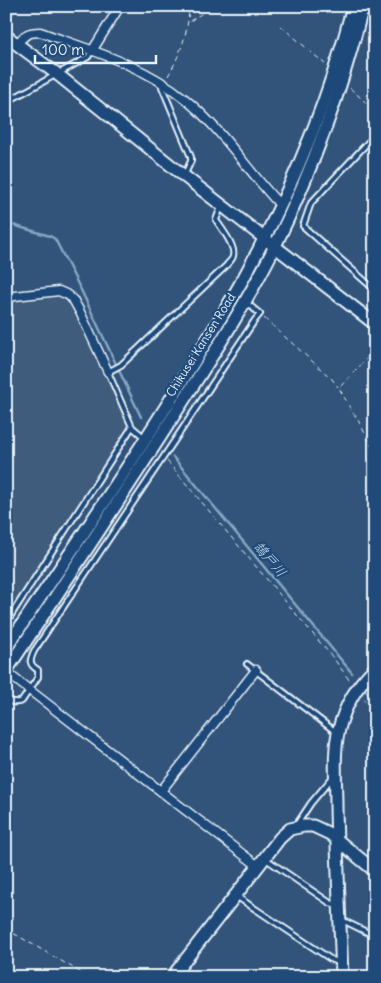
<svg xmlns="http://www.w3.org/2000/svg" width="381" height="983" viewBox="0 0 381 983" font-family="Delius,'Klee One',sans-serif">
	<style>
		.built { fill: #3f5c7c }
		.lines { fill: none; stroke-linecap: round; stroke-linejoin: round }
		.stream { stroke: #84a7c3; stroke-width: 2.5 }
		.lane-casing { stroke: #e8f1f8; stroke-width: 8 }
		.street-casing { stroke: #e8f1f8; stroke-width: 11 }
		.secondary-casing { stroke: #e8f1f8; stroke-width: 15 }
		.path { stroke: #e8f1f8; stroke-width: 1; stroke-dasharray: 5 4; stroke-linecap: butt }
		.lane { stroke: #1f4a7a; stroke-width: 4 }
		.street { stroke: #1f4a7a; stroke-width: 8 }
		.secondary { stroke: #1f4a7a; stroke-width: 11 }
		.labels { text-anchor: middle; stroke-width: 4.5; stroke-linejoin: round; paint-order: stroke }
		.street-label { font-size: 12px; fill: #e8f1f8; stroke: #1f4a7a }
		.water-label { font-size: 14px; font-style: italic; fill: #cfdfeb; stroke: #1f4a7a }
	</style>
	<rect width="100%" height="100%" fill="#32547b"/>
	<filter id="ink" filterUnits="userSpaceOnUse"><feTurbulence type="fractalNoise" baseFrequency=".02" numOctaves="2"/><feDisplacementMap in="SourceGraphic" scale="10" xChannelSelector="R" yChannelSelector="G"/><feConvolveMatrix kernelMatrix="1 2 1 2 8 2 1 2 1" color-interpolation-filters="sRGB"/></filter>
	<g filter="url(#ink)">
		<!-- built -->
		<path class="built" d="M57,294l6,1 8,7 56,119v3l-1,4 -120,189v-317z"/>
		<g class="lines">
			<!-- stream -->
			<g class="stream">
				<path d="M6,223l44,13 5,3 27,53 59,125"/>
				<path d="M173,457l179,216"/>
				<path d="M365,690l10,12"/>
			</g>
			<!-- lane casing -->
			<g class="lane-casing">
				<g id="lane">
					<path d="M164,84l-2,3 29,70v4l-6,13"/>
					<path d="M6,100h4l78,-43 4,-6"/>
					<path d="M375,135l-64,68 -8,23 72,64"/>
					<path d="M145,438l-13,-11 -24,-55 13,-7 105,-99c2,-3 7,-7 7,-10 3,-10 -12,-28 -17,-36l5,-13"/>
					<path d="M6,623l126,-196"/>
					<path d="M247,664l85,65 6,2"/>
					<path d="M6,701c6,0 10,3 16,0l16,-24v-7c-10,-6 -8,-10 -4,-19l221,-331 5,-6 -13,-11"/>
					<path d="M297,824l14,-21 21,-25"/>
					<path d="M266,859l64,44 7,2"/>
					<path d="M236,896l96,64 7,2"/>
					<path d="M342,920l33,16"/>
				</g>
			</g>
			<!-- street casing -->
			<g class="street-casing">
				<g id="street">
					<path d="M17,44c8,-9 10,-12 23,-12 50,18 104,33 145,67 37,30 63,72 95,106"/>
					<path d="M92,51l28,-45"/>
					<path d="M6,297l53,-6 9,4 6,6 6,11 28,60"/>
					<path d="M6,672l252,194"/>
					<path d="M161,791l95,-121"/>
				</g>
			</g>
			<!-- secondary casing -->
			<g class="secondary-casing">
				<g id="secondary">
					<path d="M6,36l51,38 127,102 191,148"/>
					<path d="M6,648c58,-86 117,-171 171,-259 25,-40 51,-81 73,-123 44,-82 80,-170 103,-260"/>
					<path d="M6,671c58,-87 116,-174 172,-262 34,-53 69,-106 97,-163 38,-77 67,-157 88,-240"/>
					<path d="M172,977l108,-139 10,-9 14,-3h9l17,8 45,37"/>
					<path d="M342,977c-2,-57 -5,-115 -6,-172 0,-23 -3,-54 3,-76 6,-24 18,-44 36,-61"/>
				</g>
			</g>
			<!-- path -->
			<g class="path">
				<path d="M190,21l11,-7 9,-8"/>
				<path d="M281,26l44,38"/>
				<path d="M168,76c12,-21 21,-45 21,-70"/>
				<path d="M350,88l25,23"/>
				<path d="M264,318l68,61 6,8"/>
				<path d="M375,350l-36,38 14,25 4,5 18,35"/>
				<path d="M167,461l167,198 16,22"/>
				<path d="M363,698l12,14"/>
				<path d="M6,929l83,48"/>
			</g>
			<!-- lane -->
			<use href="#lane" class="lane"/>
			<!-- street -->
			<use href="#street" class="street"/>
			<!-- secondary -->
			<use href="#secondary" class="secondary"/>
		</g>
	</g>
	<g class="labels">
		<!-- street labels -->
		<g class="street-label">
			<text transform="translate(201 345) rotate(-58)" y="4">Chikusei Kansen Road</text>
		</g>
		<!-- water labels -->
		<g class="water-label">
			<text transform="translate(270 559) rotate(50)" y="5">鵠戸川</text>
		</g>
	</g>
	<!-- margin -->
	<rect width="381" height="983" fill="none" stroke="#1f4a7a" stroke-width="25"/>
	<rect x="12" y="12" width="356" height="958" fill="none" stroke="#e8f1f8" stroke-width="2" filter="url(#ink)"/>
	<!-- scale -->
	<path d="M35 55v8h121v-8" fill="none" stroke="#e8f1f8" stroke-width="2.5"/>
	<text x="42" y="55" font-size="15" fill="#e8f1f8" stroke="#1f4a7a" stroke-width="4" paint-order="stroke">100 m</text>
</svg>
